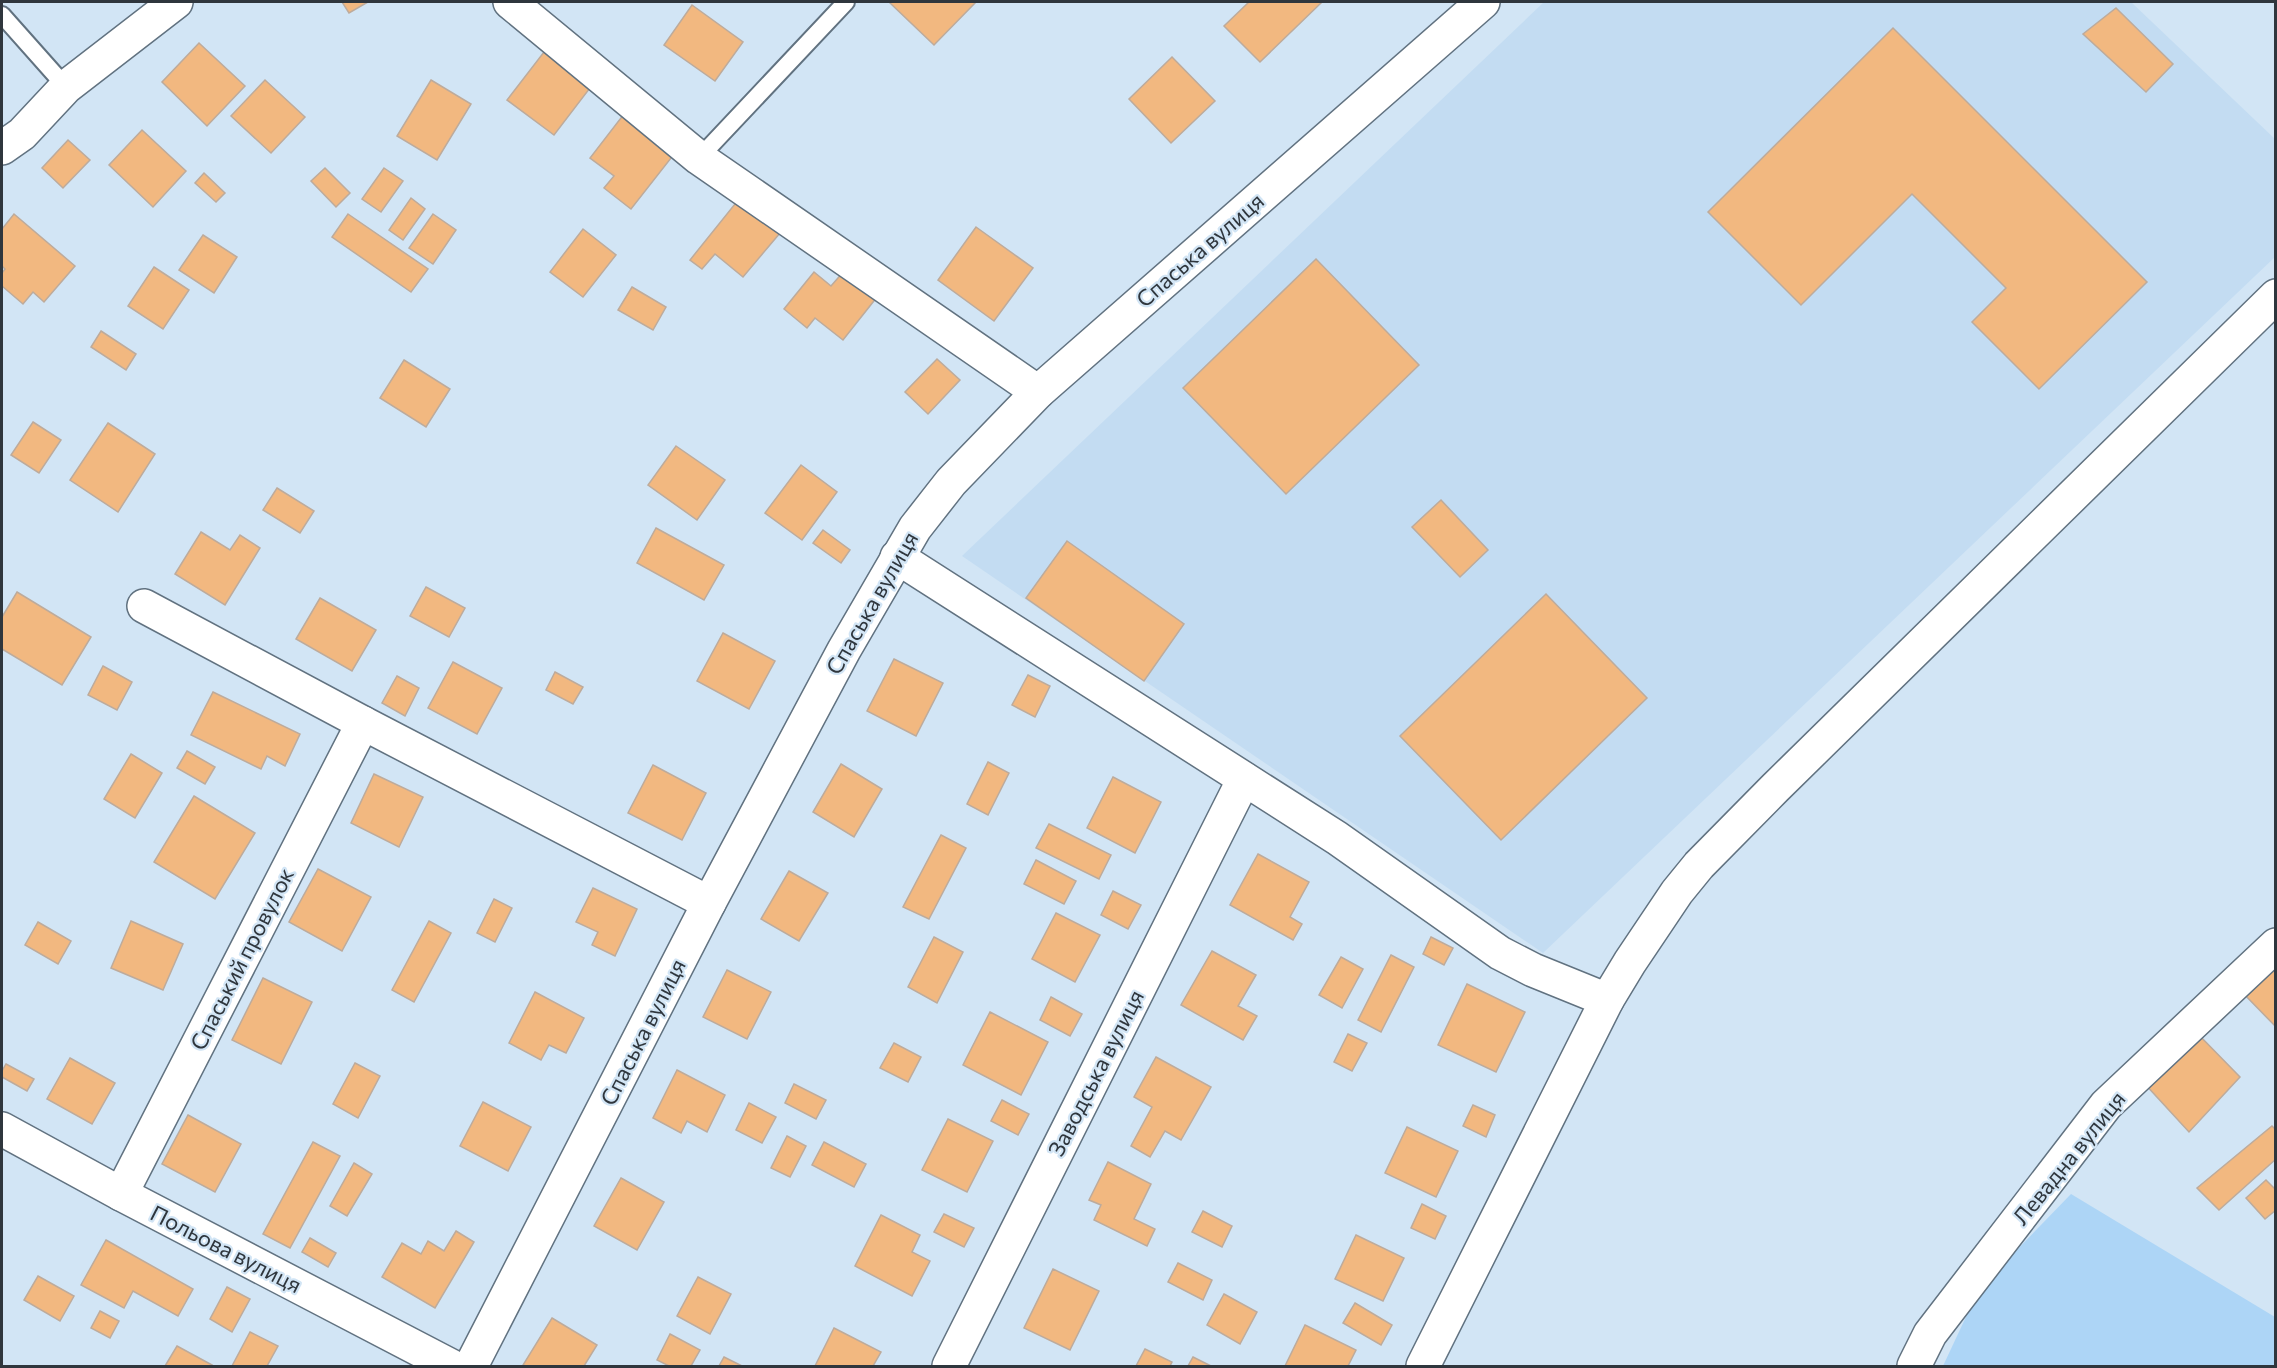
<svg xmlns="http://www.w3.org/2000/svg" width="2277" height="1368" viewBox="0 0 2277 1368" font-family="Commissioner,sans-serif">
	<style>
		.built { fill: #c3dcf2 }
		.green { fill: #add5f6 }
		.building { fill: #f2b880; stroke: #bdab9c; stroke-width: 1.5 }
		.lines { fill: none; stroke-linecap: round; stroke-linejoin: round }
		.lane-casing { stroke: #617280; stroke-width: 20 }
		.street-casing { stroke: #617280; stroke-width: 36 }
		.lane { stroke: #fff; stroke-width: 16 }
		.street { stroke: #fff; stroke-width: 33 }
		.labels { text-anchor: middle; stroke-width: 4.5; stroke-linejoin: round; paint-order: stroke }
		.street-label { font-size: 22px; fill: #2f363d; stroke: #d2e5f5 }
	</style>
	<rect width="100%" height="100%" fill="#d2e5f5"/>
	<!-- built -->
	<path class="built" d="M1544,2h587l144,137v118l-732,696 -581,-397z"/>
	<!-- green -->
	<path class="green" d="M2071,1194l204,123v49h-332l36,-77z"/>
	<!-- building -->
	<g class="building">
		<path d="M342,2h26l-19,11z"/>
		<path d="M889,2h87l-42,43z"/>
		<path d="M1249,2h73l-62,60 -36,-36z"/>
		<path d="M692,5l51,37 -28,39 -51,-36z"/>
		<path d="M2116,8l57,56 -27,28 -63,-58z"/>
		<path d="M1893,28l254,254 -108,107 -67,-67 34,-34 -94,-94 -111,111 -93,-93z"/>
		<path d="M199,43l46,43 -38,40 -45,-44z"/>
		<path d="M544,52l46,36 -36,47 -47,-35z"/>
		<path d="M1172,57l43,44 -44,42 -42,-44z"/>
		<path d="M265,80l40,37 -34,36 -40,-37z"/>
		<path d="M431,80l40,24 -34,56 -40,-24z"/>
		<path d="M624,114l51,39 -44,56 -27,-21 10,-12 -24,-18z"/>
		<path d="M142,130l44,41 -33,36 -44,-42z"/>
		<path d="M68,140l22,20 -27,28 -21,-20z"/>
		<path d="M325,168l25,25 -14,14 -25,-26z"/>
		<path d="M384,168l19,13 -22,31 -19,-13z"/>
		<path d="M204,173l21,20 -9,9 -21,-19z"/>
		<path d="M411,198l14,11 -22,31 -14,-10z"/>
		<path d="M739,199l41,34 -37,44 -28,-23 -13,15 -12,-9z"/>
		<path d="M14,214l61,52 -31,36 -11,-10 -10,12 -21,-18v-13l3,-4 -3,-3v-37z"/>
		<path d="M348,214l80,55 -17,23 -79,-55z"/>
		<path d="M433,214l23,16 -23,34 -24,-16z"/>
		<path d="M976,227l57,41 -39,53 -56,-41z"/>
		<path d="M583,229l33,26 -33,42 -33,-25z"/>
		<path d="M203,235l34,22 -23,36 -35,-23z"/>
		<path d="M1316,259l103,106 -133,129 -103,-106z"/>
		<path d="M154,267l35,23 -26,39 -35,-23z"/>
		<path d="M844,271l33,26 -34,43 -28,-22 -8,10 -23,-19 30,-37 17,14z"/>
		<path d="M632,287l34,20 -13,23 -35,-20z"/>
		<path d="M101,331l35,23 -10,16 -35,-23z"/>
		<path d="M937,359l23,21 -32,34 -23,-22z"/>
		<path d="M404,360l46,29 -24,38 -46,-29z"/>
		<path d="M33,422l28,18 -22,33 -28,-18z"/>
		<path d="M108,423l47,31 -37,58 -48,-32z"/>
		<path d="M676,446l49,34 -28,40 -49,-35z"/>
		<path d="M801,465l36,27 -35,48 -37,-27z"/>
		<path d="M277,488l37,23 -14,22 -37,-23z"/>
		<path d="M1441,500l47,50 -28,27 -48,-50z"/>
		<path d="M656,528l68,37 -20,35 -67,-37z"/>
		<path d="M823,530l27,20 -9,13 -28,-20z"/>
		<path d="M201,532l29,18 10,-15 20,13 -35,57 -50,-31z"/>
		<path d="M1067,541l117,83 -40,57 -118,-83z"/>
		<path d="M426,587l39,21 -16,29 -39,-21z"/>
		<path d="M17,592l74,45 -29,48 -60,-36v-32z"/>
		<path d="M1546,594l101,104 -146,142 -101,-104z"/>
		<path d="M320,598l56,32 -24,41 -56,-32z"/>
		<path d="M723,633l52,28 -26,48 -52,-28z"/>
		<path d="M894,659l49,24 -27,53 -49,-25z"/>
		<path d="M453,662l49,26 -25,46 -49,-26z"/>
		<path d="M103,666l29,16 -15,28 -29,-15z"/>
		<path d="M555,672l28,15 -10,17 -27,-14z"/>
		<path d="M1028,675l22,11 -15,31 -23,-12z"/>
		<path d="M397,676l22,12 -14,28 -23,-13z"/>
		<path d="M213,692l87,42 -15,32 -18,-10 -6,13 -70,-34z"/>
		<path d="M187,751l28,16 -10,17 -28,-16z"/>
		<path d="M131,754l31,19 -27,45 -31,-19z"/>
		<path d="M988,762l21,11 -21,42 -21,-11z"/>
		<path d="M841,764l41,25 -28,48 -41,-25z"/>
		<path d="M653,765l53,28 -24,47 -54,-27z"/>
		<path d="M374,774l49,23 -24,50 -48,-24z"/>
		<path d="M1113,777l48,25 -26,51 -48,-25z"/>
		<path d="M194,796l61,37 -40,66 -61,-37z"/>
		<path d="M1049,824l62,31 -12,24 -63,-31z"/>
		<path d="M941,835l25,13 -37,71 -26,-12z"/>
		<path d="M1258,854l51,28 -19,35 12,7 -9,16 -63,-35z"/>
		<path d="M1036,860l40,21 -12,23 -40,-20z"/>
		<path d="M318,869l53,28 -29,54 -53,-29z"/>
		<path d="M789,871l39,22 -29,48 -38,-22z"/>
		<path d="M593,888l44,21 -22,47 -23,-11 6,-13 -22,-10z"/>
		<path d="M1113,891l28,14 -13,24 -27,-14z"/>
		<path d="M494,899l18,9 -17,34 -18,-9z"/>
		<path d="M1056,913l44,22 -25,47 -43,-23z"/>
		<path d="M131,921l52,23 -20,46 -52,-22z"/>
		<path d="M429,921l22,12 -37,69 -22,-12z"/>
		<path d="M38,922l33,19 -13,23 -33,-19z"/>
		<path d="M934,937l29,15 -26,51 -29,-16z"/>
		<path d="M1431,937l22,11 -9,17 -21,-11z"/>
		<path d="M1212,951l44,24 -18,31 19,10 -14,24 -62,-35z"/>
		<path d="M1391,955l23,12 -33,65 -23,-12z"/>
		<path d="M1341,957l22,12 -21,39 -23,-13z"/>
		<path d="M2276,958v69l-35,-36z"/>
		<path d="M727,970l44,22 -24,47 -44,-22z"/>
		<path d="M263,978l49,24 -31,62 -49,-24z"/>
		<path d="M1467,984l58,28 -29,60 -58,-27z"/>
		<path d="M535,992l49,26 -18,35 -17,-8 -8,15 -32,-17z"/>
		<path d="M1051,997l31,17 -12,22 -30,-16z"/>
		<path d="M990,1012l58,30 -27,53 -58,-30z"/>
		<path d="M2196,1032l44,45 -51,55 -45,-49z"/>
		<path d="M1348,1034l19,9 -15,28 -18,-9z"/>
		<path d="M894,1043l27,14 -13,25 -28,-14z"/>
		<path d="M1156,1057l55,30 -30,53 -16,-9 -15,26 -19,-11 21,-39 -18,-10z"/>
		<path d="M70,1058l45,25 -23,41 -45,-25z"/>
		<path d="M355,1063l25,13 -22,42 -25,-14z"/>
		<path d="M6,1064l28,15 -7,12 -25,-14v-6z"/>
		<path d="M677,1070l48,25 -18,37 -20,-11 -6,12 -28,-15z"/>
		<path d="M794,1084l32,16 -10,19 -31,-16z"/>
		<path d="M1002,1100l27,14 -11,21 -27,-14z"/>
		<path d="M483,1102l48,25 -23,44 -48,-25z"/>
		<path d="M749,1103l27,14 -14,26 -26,-13z"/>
		<path d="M1473,1105l22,10 -9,22 -23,-11z"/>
		<path d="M188,1115l53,29 -26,48 -53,-28z"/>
		<path d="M948,1119l45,22 -26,51 -45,-22z"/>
		<path d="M2272,1126l4,4v29l-57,51 -22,-22z"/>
		<path d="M1407,1127l51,24 -22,46 -51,-24z"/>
		<path d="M787,1136l19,10 -16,31 -19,-9z"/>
		<path d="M313,1142l27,14 -50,92 -27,-14z"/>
		<path d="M824,1142l42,22 -12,23 -42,-22z"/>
		<path d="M1108,1162l43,22 -17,35 21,10 -8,17 -53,-26 7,-15 -12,-5z"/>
		<path d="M354,1163l18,11 -25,42 -17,-10z"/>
		<path d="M621,1178l43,24 -27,48 -43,-24z"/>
		<path d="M2266,1180l10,10v20l-11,9 -19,-21z"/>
		<path d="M1422,1204l24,12 -11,23 -24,-11z"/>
		<path d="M1203,1211l29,15 -10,21 -30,-15z"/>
		<path d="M944,1214l30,14 -10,19 -30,-15z"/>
		<path d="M881,1215l39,20 -8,17 18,9 -18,35 -57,-30z"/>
		<path d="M456,1231l18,11 -39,66 -53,-31 20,-34 19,11 7,-13 16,10z"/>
		<path d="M1356,1235l48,23 -21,43 -48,-22z"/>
		<path d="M310,1238l26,15 -8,14 -26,-15z"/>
		<path d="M106,1240l87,49 -15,27 -45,-25 -9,17 -43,-23z"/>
		<path d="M1178,1263l34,17 -9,20 -35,-18z"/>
		<path d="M1053,1269l46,22 -29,59 -46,-22z"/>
		<path d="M38,1276l36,20 -14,25 -36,-21z"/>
		<path d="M698,1277l33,17 -21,40 -33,-18z"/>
		<path d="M227,1287l23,12 -18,33 -22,-13z"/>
		<path d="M1224,1294l33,18 -17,32 -33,-19z"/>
		<path d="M1355,1303l37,22 -11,20 -38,-22z"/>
		<path d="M100,1311l19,10 -9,17 -19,-10z"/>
		<path d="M552,1318l45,27 -13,21h-58l-3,-1z"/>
		<path d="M1305,1325l51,25 -8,16h-63z"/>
		<path d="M834,1328l47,24 -8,14h-58z"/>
		<path d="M250,1332l28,14 -11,20h-35z"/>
		<path d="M670,1334l30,16 -9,16h-22l-12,-6z"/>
		<path d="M177,1346l35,19 -1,1h-46z"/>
		<path d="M1145,1349l27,13 -2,4h-34z"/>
		<path d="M724,1357l18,9h-23z"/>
		<path d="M1193,1357l18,9h-23z"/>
	</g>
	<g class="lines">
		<!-- lane casing -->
		<g class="lane-casing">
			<g id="lane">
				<path d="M2,15l64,72"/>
				<path d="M699,158l147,-156"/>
			</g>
		</g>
		<!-- street casing -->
		<g class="street-casing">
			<g id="street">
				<path d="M510,2l189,156 339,234"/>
				<path d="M2,148l20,-14 44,-47 110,-85"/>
				<path d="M897,557l440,281 163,115 33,17 74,30"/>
				<path d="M144,606l219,117 346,180"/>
				<path d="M2,1129l119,65 330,172"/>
				<path d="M121,1194l242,-471"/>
				<path d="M471,1366l238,-463 135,-253 71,-122 36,-46 87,-90 445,-390"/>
				<path d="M949,1366l295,-587"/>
				<path d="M1423,1366l184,-366 23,-38 47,-70 22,-27 76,-77 501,-492"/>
				<path d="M1914,1366l16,-32 176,-229 170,-160"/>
			</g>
		</g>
		<!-- lane -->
		<use href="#lane" class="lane"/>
		<!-- street -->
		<use href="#street" class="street"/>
	</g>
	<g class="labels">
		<!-- street labels -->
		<g class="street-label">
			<text transform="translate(1200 250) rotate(-41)" y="8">Спаська вулиця</text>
			<text transform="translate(872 603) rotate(-60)" y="8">Спаська вулиця</text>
			<text transform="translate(242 959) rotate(-63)" y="8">Спаський провулок</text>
			<text transform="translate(643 1032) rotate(-63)" y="8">Спаська вулиця</text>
			<text transform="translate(1096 1073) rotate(-63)" y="8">Заводська вулиця</text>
			<text transform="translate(2069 1158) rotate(-51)" y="8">Левадна вулиця</text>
			<text transform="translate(226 1249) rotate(27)" y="8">Польова вулиця</text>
		</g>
	</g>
	<!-- border -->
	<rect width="2277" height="1368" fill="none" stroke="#2f363d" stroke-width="6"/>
</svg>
